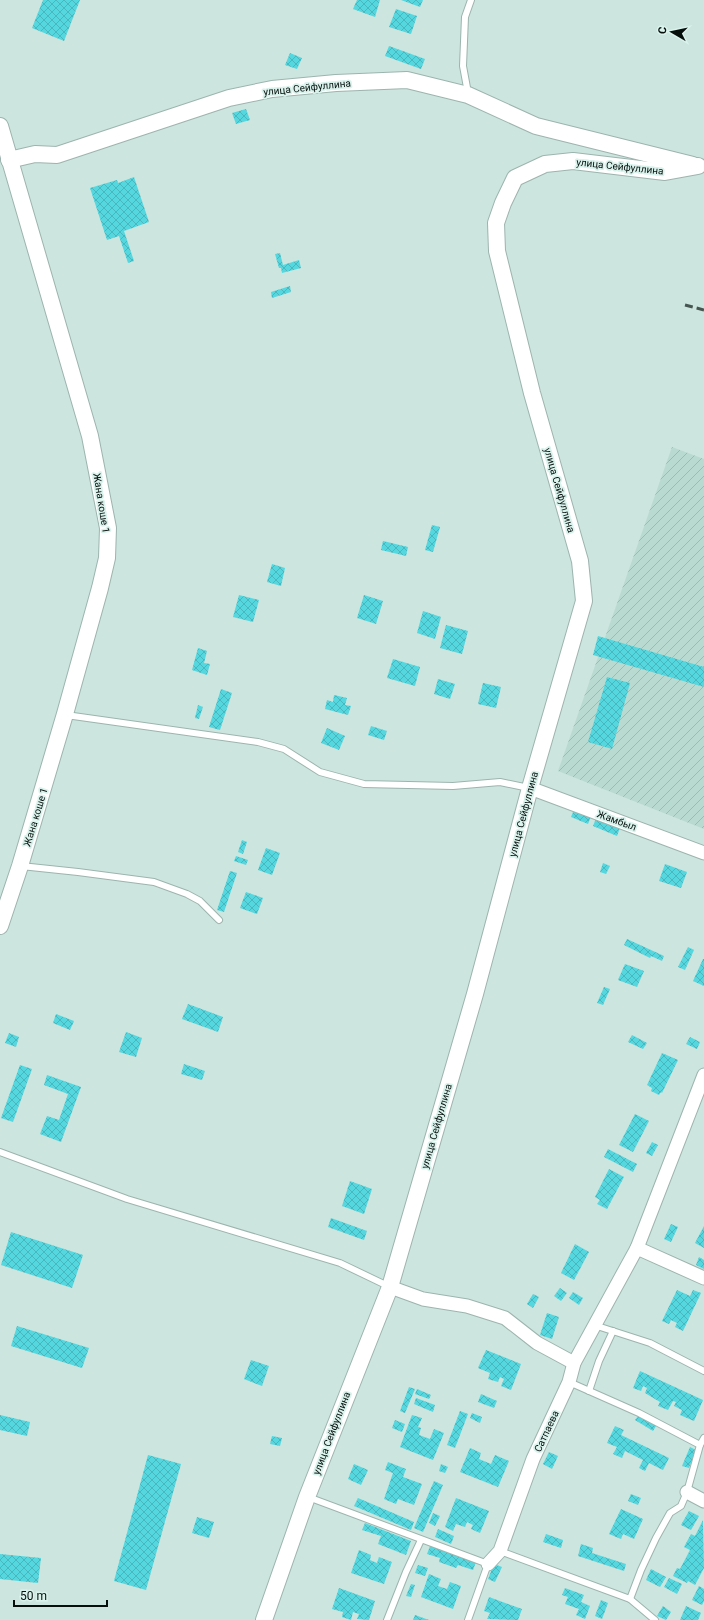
<svg xmlns="http://www.w3.org/2000/svg" width="704" height="1620" viewBox="0 0 704 1620" font-family="Roboto,sans-serif">
	<style>
		.industrial { fill: url(#industrial-furrows) }
		.building { fill: url(#building-cross-hatch) }
		.lines { fill: none; stroke-linecap: round; stroke-linejoin: round }
		.service-casing { stroke: #9db4ae; stroke-width: 8 }
		.minor-casing { stroke: #9db4ae; stroke-width: 15 }
		.tertiary-casing { stroke: #9db4ae; stroke-width: 18 }
		.service { stroke: #fff; stroke-width: 6 }
		.minor { stroke: #fff; stroke-width: 13 }
		.tertiary { stroke: #fff; stroke-width: 16 }
		.rail { stroke: #475551; stroke-width: 3; stroke-dasharray: 8 4; stroke-linecap: butt }
		.labels { text-anchor: middle; stroke-width: 3.5; stroke-linejoin: round; paint-order: stroke }
		.street-label { font-size: 10px; fill: #070f0d; stroke: #d9f2ec }
	</style>
	<defs>
		<pattern id="industrial-furrows" width="10" height="10" patternUnits="userSpaceOnUse"><rect width="10" height="10" fill="#b9dad1"/><path d="M-1 1l2-2M0 10L10 0M9 11l2-2" fill="none" stroke="#9ebab2"/></pattern>
		<pattern id="building-cross-hatch" width="8" height="8" patternUnits="userSpaceOnUse"><rect width="8" height="8" fill="#55d7df"/><path d="M0 0l8 8M0 8l8-8" fill="none" stroke="#49b7be"/></pattern>
	</defs>
	<rect width="100%" height="100%" fill="#cce5de"/>
	<!-- industrial -->
	<path class="industrial" d="M672,447l32,12v370l-146,-58z"/>
	<!-- building -->
	<g class="building">
		<path d="M43,0h37l-16,41 -32,-13z"/>
		<path d="M357,0h23l-5,17 -22,-8z"/>
		<path d="M401,0h22l-3,7z"/>
		<path d="M396,9l21,7 -6,18 -22,-7z"/>
		<path d="M389,46l36,13 -4,10 -36,-13z"/>
		<path d="M290,53l12,5 -5,11 -12,-4z"/>
		<path d="M246,109l4,11 -14,4 -4,-11z"/>
		<path d="M134,177l15,45 -25,9 10,30 -6,2 -9,-27 -12,4 -17,-52 27,-8 1,3z"/>
		<path d="M280,253l3,12 16,-5 2,8 -19,5 -1,-5h-2l-4,-14z"/>
		<path d="M290,286l1,6 -19,6 -1,-6z"/>
		<path d="M432,525l8,2 -7,25 -8,-2z"/>
		<path d="M383,541l25,6 -2,9 -25,-6z"/>
		<path d="M272,564l13,4 -4,18 -14,-4z"/>
		<path d="M239,595l20,5 -6,22 -20,-5z"/>
		<path d="M364,595l19,6 -7,23 -19,-6z"/>
		<path d="M423,611l18,6 -6,22 -18,-6z"/>
		<path d="M446,625l22,6 -6,23 -22,-6z"/>
		<path d="M598,636l106,31v20l-111,-32z"/>
		<path d="M198,648l9,3 -3,12 6,1 -3,11 -15,-5z"/>
		<path d="M393,659l27,8 -5,19 -28,-8z"/>
		<path d="M607,677l23,6 -18,66 -24,-7z"/>
		<path d="M438,679l17,5 -5,15 -16,-5z"/>
		<path d="M483,683l18,4 -5,21 -18,-4z"/>
		<path d="M221,689l11,4 -12,37 -11,-3z"/>
		<path d="M334,695l13,3 -2,7 6,1 -3,9 -23,-6 2,-9 6,2z"/>
		<path d="M198,705l5,2 -4,12 -4,-1z"/>
		<path d="M371,726l16,5 -3,9 -16,-5z"/>
		<path d="M327,728l18,8 -6,14 -18,-7z"/>
		<path d="M575,807l17,7 -4,10 -17,-7z"/>
		<path d="M597,816l24,9 -4,11 -24,-10z"/>
		<path d="M242,840l5,2 -4,12 -5,-2z"/>
		<path d="M266,848l14,5 -8,22 -14,-5z"/>
		<path d="M236,856l12,4 -2,5 -12,-4z"/>
		<path d="M603,863l7,3 -4,8 -6,-2z"/>
		<path d="M665,864l22,8 -6,16 -22,-7z"/>
		<path d="M230,871l7,2 -13,39 -7,-2z"/>
		<path d="M246,892l17,6 -6,16 -17,-6z"/>
		<path d="M627,939l37,17 -2,5 -11,-5 -1,2 -26,-13z"/>
		<path d="M688,947l6,3 -9,20 -7,-3z"/>
		<path d="M703,959h1v27l-11,-5z"/>
		<path d="M625,964l19,7 -7,16 -19,-7z"/>
		<path d="M604,987l6,2 -7,16 -6,-2z"/>
		<path d="M188,1004l35,13 -5,15 -36,-13z"/>
		<path d="M56,1014l18,7 -4,9 -17,-7z"/>
		<path d="M126,1032l16,6 -6,19 -17,-5z"/>
		<path d="M9,1033l10,4 -3,10 -11,-4z"/>
		<path d="M632,1035l15,8 -4,6 -15,-7z"/>
		<path d="M690,1037l10,5 -3,7 -11,-5z"/>
		<path d="M662,1053l16,7 -16,33 -1,-1 -2,3 -8,-4 1,-3 -5,-3z"/>
		<path d="M184,1064l21,7 -3,9 -21,-6z"/>
		<path d="M20,1065l12,4 -19,53 -12,-4z"/>
		<path d="M47,1075l34,12 -20,55 -21,-8 7,-18 12,4 9,-26 -24,-9z"/>
		<path d="M635,1114l14,7 -16,31 -14,-7z"/>
		<path d="M652,1142l6,3 -6,11 -6,-3z"/>
		<path d="M608,1149l29,15 -4,8 -29,-15z"/>
		<path d="M609,1169l15,8 -17,32 -10,-5 3,-4 -5,-3z"/>
		<path d="M350,1181l22,8 -8,25 -22,-8z"/>
		<path d="M331,1218l36,13 -3,9 -36,-13z"/>
		<path d="M671,1224l7,3 -7,15 -7,-3z"/>
		<path d="M704,1226v22l-9,-5z"/>
		<path d="M11,1232l72,23 -11,33 -71,-23z"/>
		<path d="M575,1244l14,8 -15,28 -13,-7z"/>
		<path d="M699,1257l5,3v9l-8,-4z"/>
		<path d="M560,1288l7,5 -6,8 -7,-5z"/>
		<path d="M677,1290l13,6 3,-6 8,3 -18,38 -8,-4 2,-4 -6,-3 -2,4 -7,-3z"/>
		<path d="M573,1292l10,6 -4,7 -10,-7z"/>
		<path d="M533,1294l6,3 -6,11 -6,-4z"/>
		<path d="M547,1313l12,4 -7,22 -12,-4z"/>
		<path d="M17,1326l72,22 -7,20 -71,-22z"/>
		<path d="M486,1350l35,14 -10,26 -10,-4 3,-7 -4,-2 -2,5 -10,-3 2,-6 -12,-5z"/>
		<path d="M251,1360l18,6 -7,20 -18,-7z"/>
		<path d="M640,1371l63,29 -9,21 -14,-6 2,-5 -8,-4 2,-4 -3,-1 -5,9 -10,-4 2,-4 -15,-9 2,-5 -4,-2 -2,5 -8,-3z"/>
		<path d="M409,1387l6,2 -10,24 -5,-2z"/>
		<path d="M417,1389l14,6 -2,4 -14,-5z"/>
		<path d="M481,1394l16,7 -3,7 -16,-6z"/>
		<path d="M416,1398l19,7 -2,7 -19,-8z"/>
		<path d="M460,1411l8,3 -13,34 -8,-3z"/>
		<path d="M472,1413l10,4 -2,6 -10,-5z"/>
		<path d="M0,1415l30,7 -3,14 -27,-6z"/>
		<path d="M412,1415l10,3 -4,9 3,1 -2,7 11,4 4,-10 10,4 -11,27 -33,-13z"/>
		<path d="M639,1415l17,11 -3,5 -18,-11z"/>
		<path d="M395,1420l10,4 -3,8 -10,-4z"/>
		<path d="M615,1426l9,4 -3,5 48,23 -6,12 -14,-7 -4,8 -6,-3 4,-8 -18,-9 -3,7 -9,-4 4,-7 -10,-4z"/>
		<path d="M272,1436l10,2 -2,8 -10,-2z"/>
		<path d="M690,1447l6,3 -7,18 -7,-2z"/>
		<path d="M470,1448l11,5 -2,6 12,5 4,-9 14,6 -11,26 -38,-15z"/>
		<path d="M549,1452l9,4 -6,13 -9,-5z"/>
		<path d="M148,1455l33,9 -35,126 -32,-9z"/>
		<path d="M388,1462l18,7 -3,8 19,7 -8,21 -16,-6 -2,5 -12,-5 9,-26 -8,-3z"/>
		<path d="M354,1464l14,6 -7,15 -13,-6z"/>
		<path d="M441,1464l7,3 -3,6 -6,-2z"/>
		<path d="M434,1481l9,4 -20,47 -9,-4z"/>
		<path d="M631,1494l10,4 -3,7 -10,-4z"/>
		<path d="M358,1498l56,24 -3,8 -57,-24z"/>
		<path d="M456,1498l33,13 -9,22 -9,-4 2,-4 -6,-3 -2,5 -9,-3 -3,7 -8,-4z"/>
		<path d="M621,1509l22,10 -9,20 -11,-5 -2,5 -12,-5z"/>
		<path d="M689,1511l10,5 -8,14 -10,-5z"/>
		<path d="M433,1513l7,3 -5,10 -6,-3z"/>
		<path d="M197,1517l17,5 -5,16 -17,-5z"/>
		<path d="M703,1520l1,48 -9,17 -7,-4 -1,2 -14,-7 4,-8 3,1 10,-19 -6,-3 7,-13 4,2z"/>
		<path d="M365,1523l46,18 -5,14 -28,-11 3,-8 -19,-6z"/>
		<path d="M438,1529l16,7 -3,8 -16,-7z"/>
		<path d="M546,1534l17,6 -2,8 -18,-6z"/>
		<path d="M581,1544l12,4 -1,5 34,11 -2,7 -46,-15z"/>
		<path d="M430,1546l46,16 -3,8 -15,-5 -2,3 -17,-6 1,-4 -13,-4z"/>
		<path d="M359,1550l12,5 -1,5 7,3 2,-6 13,5 -8,22 -33,-11z"/>
		<path d="M0,1554l41,4 -3,25 -38,-4z"/>
		<path d="M494,1564l8,3 -7,15 -7,-3z"/>
		<path d="M418,1565l10,3 -3,8 -10,-3z"/>
		<path d="M651,1569l15,8 -6,10 -14,-7z"/>
		<path d="M429,1574l12,5 -3,7 9,3 3,-7 11,4 -8,23 -32,-12z"/>
		<path d="M669,1578l13,6 -5,10 -13,-7z"/>
		<path d="M411,1584l4,1 -4,12 -5,-1z"/>
		<path d="M699,1586l5,3v12l-2,4 -10,-5z"/>
		<path d="M339,1588l36,13 -6,19 -12,-1 2,-5 -6,-2 -2,8 -9,-3 1,-5 -11,-3z"/>
		<path d="M565,1588l19,7 -3,7 9,4 -5,13 -9,-4 3,-6 -14,-5 3,-7 -6,-2z"/>
		<path d="M489,1597l33,12 -4,11 -31,-1 3,-6 -6,-2z"/>
		<path d="M601,1600l7,3 -6,16 -7,-3z"/>
		<path d="M663,1606l8,6 -5,8 -9,-4z"/>
		<path d="M686,1606l15,7 -3,7h-18z"/>
		<path d="M415,1615l14,5h-16z"/>
	</g>
	<g class="lines">
		<!-- service casing -->
		<g class="service-casing">
			<g id="service">
				<path d="M468,93l-5,-27 2,-49 6,-17"/>
				<path d="M66,715l192,27 26,7 36,23 44,12 89,2 47,-4 29,6"/>
				<path d="M21,866l57,6 76,10 33,12 13,7 19,19"/>
				<path d="M0,1152l127,47 213,64 50,24"/>
				<path d="M594,1325l56,18 54,28"/>
				<path d="M569,1382l70,31 61,32"/>
				<path d="M589,1391l10,-30 14,-30"/>
				<path d="M308,1497l180,67 -20,56"/>
				<path d="M500,1551l130,48 25,21"/>
				<path d="M630,1599l11,-29 15,-32 14,-25 11,-7 6,-14 13,-47 4,-7"/>
				<path d="M387,1620l19,-48 15,-32"/>
			</g>
		</g>
		<!-- minor casing -->
		<g class="minor-casing">
			<g id="minor">
				<path d="M530,788l174,65"/>
				<path d="M637,1248l67,30"/>
				<path d="M390,1287l33,12 44,7 38,12 32,25 37,20"/>
				<path d="M687,1492l17,9"/>
				<path d="M488,1564l12,-13 33,-92 36,-77 5,-19 63,-115 67,-173"/>
			</g>
		</g>
		<!-- tertiary casing -->
		<g class="tertiary-casing">
			<g id="tertiary">
				<path d="M0,126l90,310 18,92 -1,30 -7,30 -35,126 -45,152 -20,60"/>
				<path d="M9,160l26,-6 22,1 172,-57 43,-9 64,-6 71,-3 61,15 68,31 157,39"/>
				<path d="M264,1620l43,-123 83,-210 85,-293 55,-206 54,-187 -4,-40 -48,-168 -35,-142 -1,-28 7,-20 12,-25 30,-14 28,-3 92,11 33,-6"/>
			</g>
		</g>
		<!-- service -->
		<use href="#service" class="service"/>
		<!-- minor -->
		<use href="#minor" class="minor"/>
		<!-- tertiary -->
		<use href="#tertiary" class="tertiary"/>
		<!-- rail -->
		<path class="rail" d="M685,305l19,5"/>
	</g>
	<g class="labels">
		<!-- street labels -->
		<g class="street-label">
			<text transform="translate(307 87) rotate(-6)" y="4">улица Сейфуллина</text>
			<text transform="translate(620 166) rotate(6)" y="4">улица Сейфуллина</text>
			<text transform="translate(560 490) rotate(74)" y="4">улица Сейфуллина</text>
			<text transform="translate(102 503) rotate(81)" y="4">Жана коше 1</text>
			<text transform="translate(523 814) rotate(-75)" y="4">улица Сейфуллина</text>
			<text transform="translate(35 817) rotate(-73)" y="4">Жана коше 1</text>
			<text transform="translate(617 820) rotate(20)" y="4">Жамбыл</text>
			<text transform="translate(436 1126) rotate(-74)" y="4">улица Сейфуллина</text>
			<text transform="translate(546 1431) rotate(-65)" y="4">Сатпаева</text>
			<text transform="translate(331 1433) rotate(-69)" y="4">улица Сейфуллина</text>
		</g>
	</g>
	<!-- north arrow -->
	<g transform="translate(672 32) rotate(279)" stroke="#d9f2ec" stroke-width="3" paint-order="stroke">
	<path d="M0-3L7 15L0 10L-7 15Z" fill="#070f0d"/>
	<text y="-6" font-size="11" font-weight="bold" text-anchor="middle" fill="#070f0d">С</text>
	</g>
	<!-- scale -->
	<path d="M14 1600v6h93v-6" fill="none" stroke="#070f0d" stroke-width="2"/>
	<text x="20" y="1600" font-size="12" fill="#070f0d" stroke="#d9f2ec" stroke-width="3" paint-order="stroke">50 m</text>
</svg>
